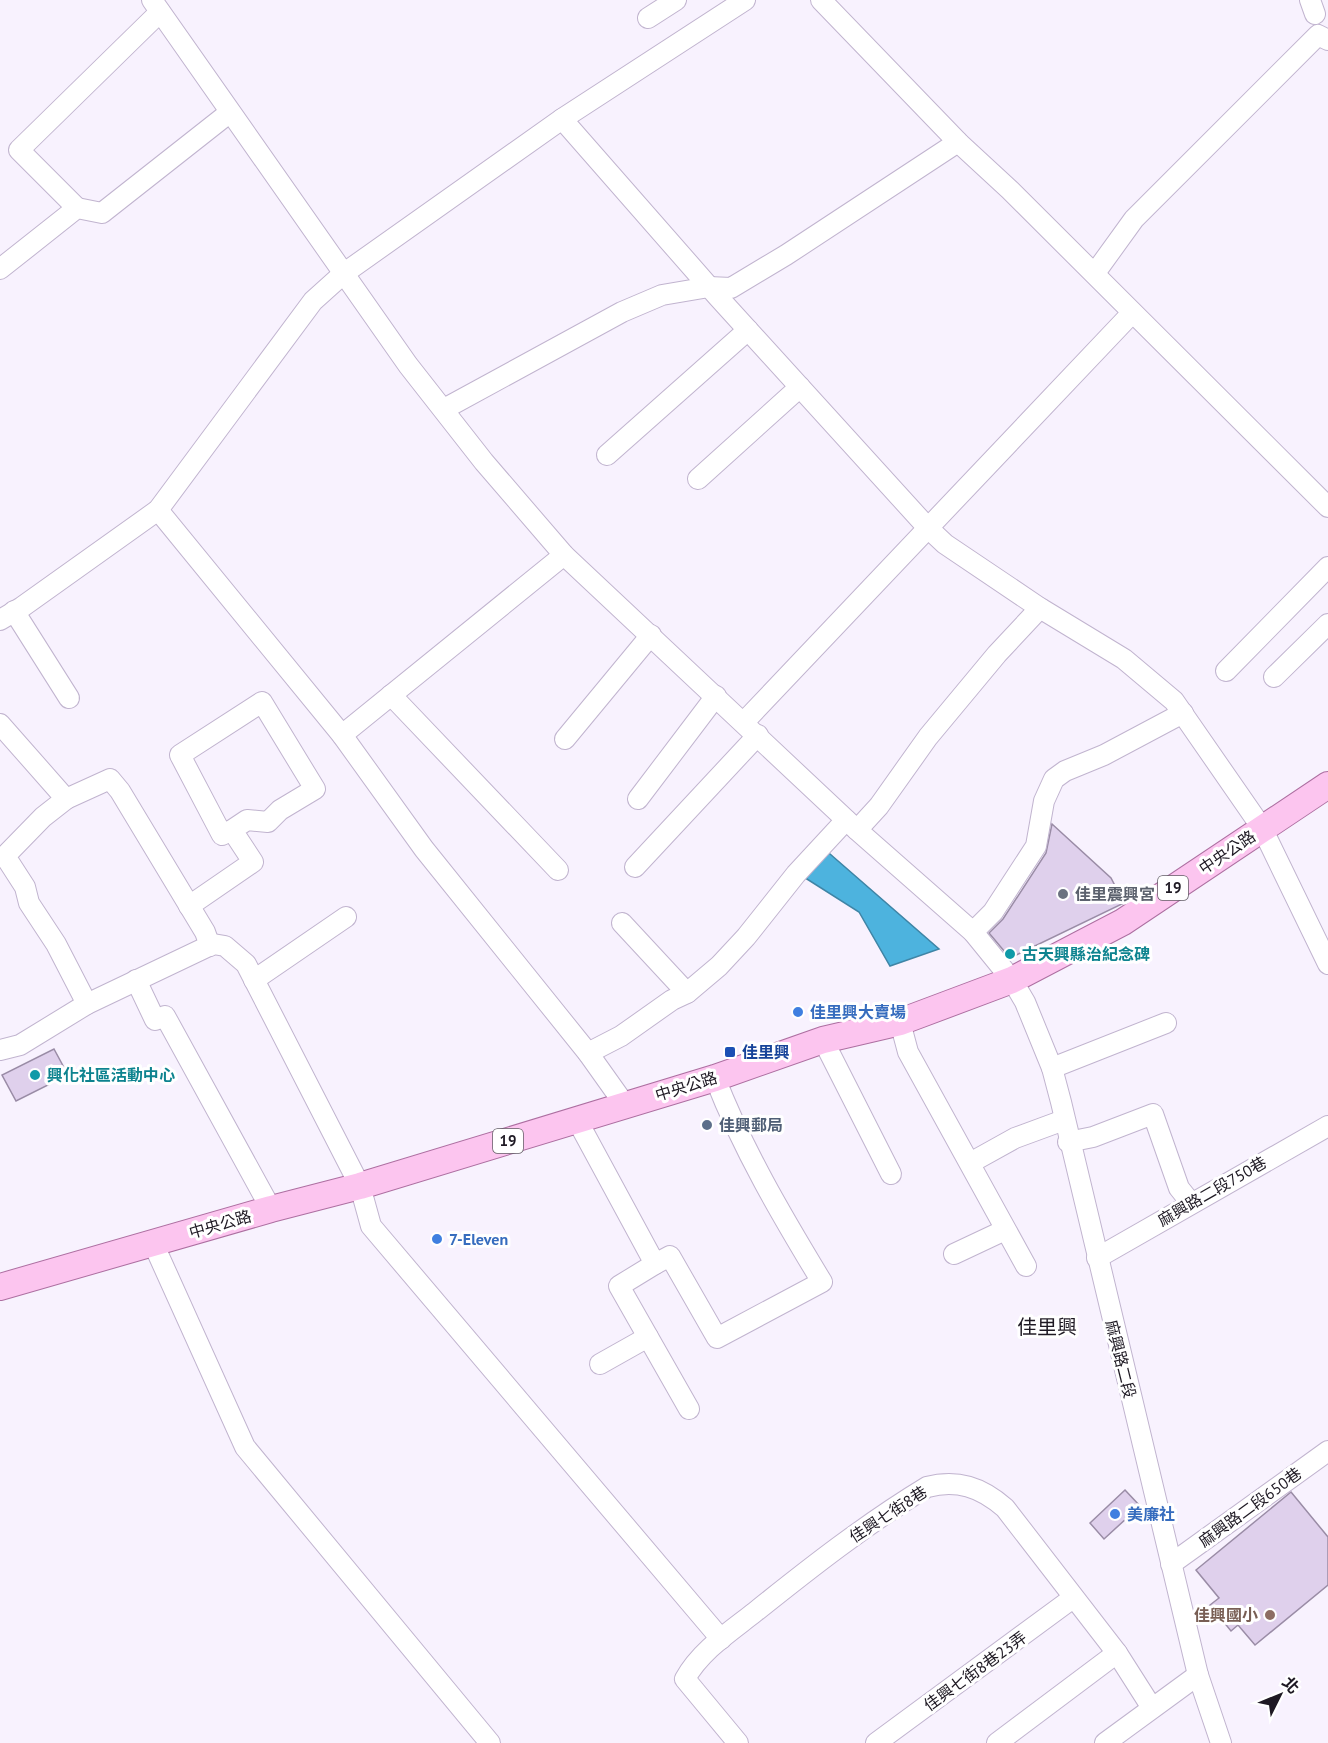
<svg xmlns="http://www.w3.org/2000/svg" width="1328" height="1743" viewBox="0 0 1328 1743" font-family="'PT Sans','Noto Sans TC',sans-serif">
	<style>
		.water { fill: #4db3de; stroke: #3f85a6; stroke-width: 1.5 }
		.building { fill: #dfd0ec; stroke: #9a8ca6; stroke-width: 1.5 }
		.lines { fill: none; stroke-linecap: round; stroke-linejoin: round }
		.minor-casing { stroke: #c1b4cf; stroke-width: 22 }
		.major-casing { stroke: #ad6fa1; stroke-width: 28 }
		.minor { stroke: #fff; stroke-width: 20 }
		.major { stroke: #fcc5ef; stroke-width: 26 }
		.worship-dot { fill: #6b7280; stroke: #fff; stroke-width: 2 }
		.culture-dot { fill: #0f9aa8; stroke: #fff; stroke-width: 2 }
		.shop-dot { fill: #3f7fe0; stroke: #fff; stroke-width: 2 }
		.transit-dot { fill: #1a4fb4; stroke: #fff; stroke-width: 2 }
		.service-dot { fill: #5c6f8a; stroke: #fff; stroke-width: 2 }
		.education-dot { fill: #8d6e63; stroke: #fff; stroke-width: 2 }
		.labels { text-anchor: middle; stroke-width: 6; stroke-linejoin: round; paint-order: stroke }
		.shield { fill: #fff; stroke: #625e65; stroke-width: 1.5 }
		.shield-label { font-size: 15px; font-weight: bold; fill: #1e1923 }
		.street-label { font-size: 16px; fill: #1e1923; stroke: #fff }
		.worship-label { font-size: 16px; font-weight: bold; fill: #5b616d; stroke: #fff; text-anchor: start }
		.culture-label { font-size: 16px; font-weight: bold; fill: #0d838f; stroke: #fff; text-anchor: start }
		.shop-label { font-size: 16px; font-weight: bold; fill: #366cbe; stroke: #fff; text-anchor: start }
		.transit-label { font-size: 16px; font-weight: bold; fill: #164399; stroke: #fff; text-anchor: start }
		.service-label { font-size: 16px; font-weight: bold; fill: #4e5e75; stroke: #fff; text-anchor: start }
		.education-label { font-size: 16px; font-weight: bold; fill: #785e54; stroke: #fff; text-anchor: end }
		.quarter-label { font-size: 20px; fill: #1e1923; stroke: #fff }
	</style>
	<rect width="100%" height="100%" fill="#f8f2fe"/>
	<!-- water -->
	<path class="water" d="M822,847l117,102 -49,17 -31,-54 -60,-38z"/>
	<!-- building -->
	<g class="building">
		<path d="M1052,824l59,54 13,25 -114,55 -21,-25 14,-14 43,-66z"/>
		<path d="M54,1049l14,26 -52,26 -14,-26z"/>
		<path d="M1125,1490l15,16 -36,33 -14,-16z"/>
		<path d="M1291,1492l37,45v48l-73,60 -17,-20 -7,6 -21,-26 9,-7 -23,-28z"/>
	</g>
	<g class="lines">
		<!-- minor casing -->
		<g class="minor-casing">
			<g id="minor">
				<path d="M152,0l256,365 76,97 80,93 293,275 116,102 39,48 13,22 27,66 9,34 137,573 23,68"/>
				<path d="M821,0l137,142 52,48 318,317"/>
				<path d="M1310,0l5,14"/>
				<path d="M648,18l28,-18"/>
				<path d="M562,119l156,178 210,231 17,16 95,64 84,51 50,42 88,127 66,136"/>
				<path d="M77,208l-58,-58 141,-138"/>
				<path d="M0,269l77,-61 25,5 127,-100"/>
				<path d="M1095,273l39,-54 184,-184 10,5"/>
				<path d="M444,409l178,-97 40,-17 47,-8 22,1 55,-33 172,-113"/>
				<path d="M607,455l141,-125"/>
				<path d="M698,479l102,-92"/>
				<path d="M158,510l184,225 82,114 164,204 37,52"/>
				<path d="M14,611l55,87"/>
				<path d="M0,620l22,-13 136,-97 155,-209 30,-27 219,-155 183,-119"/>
				<path d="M1226,671l102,-104"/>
				<path d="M1274,677l54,-53"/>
				<path d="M391,695l167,175"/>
				<path d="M744,722l388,-409"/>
				<path d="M0,724l66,75 44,-20 10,12 85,141 5,14"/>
				<path d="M342,735l222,-180"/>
				<path d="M565,739l86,-104"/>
				<path d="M66,799l-23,18 -38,39 20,31 4,16 27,41 31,60"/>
				<path d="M638,799l78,-103"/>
				<path d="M857,830l22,-24 49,-69 69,-83 43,-46"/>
				<path d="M635,867l123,-132"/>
				<path d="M189,906l64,-44 -21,-32 -10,5 -42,-80 82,-53 53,87 -35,21 -12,12 -21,-2 -15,10"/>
				<path d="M622,923l65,70"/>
				<path d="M973,932l20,-20 43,-66 8,-45 10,-22 11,-8 39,-16 79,-42"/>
				<path d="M136,980l19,40 10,-4 106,193"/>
				<path d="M254,980l92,-63"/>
				<path d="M900,1022l8,30 118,214"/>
				<path d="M823,1040l68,134"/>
				<path d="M0,1050l20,-5 67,-41 126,-60 12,2 21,18 114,222 11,40 350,413"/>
				<path d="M588,1053l33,-17 51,-36 15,-7 32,-27 27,-29 50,-63 50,-54"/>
				<path d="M1052,1068l114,-45"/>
				<path d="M577,1120l78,144 15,-8 47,82 105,-56c-40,-66 -79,-132 -107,-204"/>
				<path d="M1068,1142l25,-5 60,-23 26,74 12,15"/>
				<path d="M970,1163l45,-25 49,-18"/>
				<path d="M153,1243l92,204 245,296"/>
				<path d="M954,1254l51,-24"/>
				<path d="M1097,1258l231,-132"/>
				<path d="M655,1264l-36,22 70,123"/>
				<path d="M600,1364l48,-27"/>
				<path d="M1171,1564l157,-113"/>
				<path d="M738,1743l-53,-64c15,-28 46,-48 70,-67 55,-44 111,-88 172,-125 30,-8 54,0 78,21l112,145 35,55"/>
				<path d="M876,1743l197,-145"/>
				<path d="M997,1743l120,-90"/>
				<path d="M1105,1743l93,-68"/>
			</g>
		</g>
		<!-- major casing -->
		<g class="major-casing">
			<path id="major" d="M0,1287l271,-78 89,-23 355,-108 108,-38 77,-18 112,-42 111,-58 205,-137"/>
		</g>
		<!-- minor -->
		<use href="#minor" class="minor"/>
		<!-- major -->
		<use href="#major" class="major"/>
	</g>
	<!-- markers -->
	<circle class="worship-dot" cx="1063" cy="894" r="6"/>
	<g class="culture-dot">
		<circle cx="1010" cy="954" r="6"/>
		<circle cx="35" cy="1075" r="6"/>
	</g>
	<g class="shop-dot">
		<circle cx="798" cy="1012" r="6"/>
		<circle cx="437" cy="1239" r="6"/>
		<circle cx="1115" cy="1514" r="6"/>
	</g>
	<rect class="transit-dot" x="724" y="1046" width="12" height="12" rx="3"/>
	<circle class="service-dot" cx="707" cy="1125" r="6"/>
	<circle class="education-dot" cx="1270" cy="1615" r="6"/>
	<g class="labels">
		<!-- shield labels -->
		<g class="shield">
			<rect x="1158" y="876" width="30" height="24" rx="4.5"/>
			<rect x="493" y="1129" width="30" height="24" rx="4.5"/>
		</g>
		<g class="shield-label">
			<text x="1173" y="893">19</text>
			<text x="508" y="1146">19</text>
		</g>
		<!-- street labels -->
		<g class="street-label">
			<text transform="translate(1227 852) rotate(-34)" y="6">中央公路</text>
			<text transform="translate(686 1086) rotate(-17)" y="6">中央公路</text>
			<text transform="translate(1212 1191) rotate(-30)" y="6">麻興路二段750巷</text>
			<text transform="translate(220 1224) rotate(-16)" y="6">中央公路</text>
			<text transform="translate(1121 1359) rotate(76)" y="6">麻興路二段</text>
			<text transform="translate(1250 1507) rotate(-36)" y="6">麻興路二段650巷</text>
			<text transform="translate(888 1514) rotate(-33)" y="6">佳興七街8巷</text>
			<text transform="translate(975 1671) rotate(-36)" y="6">佳興七街8巷23弄</text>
		</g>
		<!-- worship labels -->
		<g class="worship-label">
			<text x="1075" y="900">佳里震興宮</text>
		</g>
		<!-- culture labels -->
		<g class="culture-label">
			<text x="1022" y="960">古天興縣治紀念碑</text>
			<text x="47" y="1081">興化社區活動中心</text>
		</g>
		<!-- shop labels -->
		<g class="shop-label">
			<text x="810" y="1018">佳里興大賣場</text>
			<text x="449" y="1245">7-Eleven</text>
			<text x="1127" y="1520">美廉社</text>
		</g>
		<!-- transit labels -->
		<g class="transit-label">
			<text x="742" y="1058">佳里興</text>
		</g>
		<!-- service labels -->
		<g class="service-label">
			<text x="719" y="1131">佳興郵局</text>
		</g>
		<!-- education labels -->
		<g class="education-label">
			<text x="1258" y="1621">佳興國小</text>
		</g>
		<!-- quarter labels -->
		<g class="quarter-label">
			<text x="1047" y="1334">佳里興</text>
		</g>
	</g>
	<!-- north arrow -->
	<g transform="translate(1280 1695) rotate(47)" stroke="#ffffff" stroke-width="4.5" paint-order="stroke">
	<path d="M0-4.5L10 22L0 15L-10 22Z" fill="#1e1923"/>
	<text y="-9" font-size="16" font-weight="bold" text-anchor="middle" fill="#1e1923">北</text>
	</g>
</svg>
